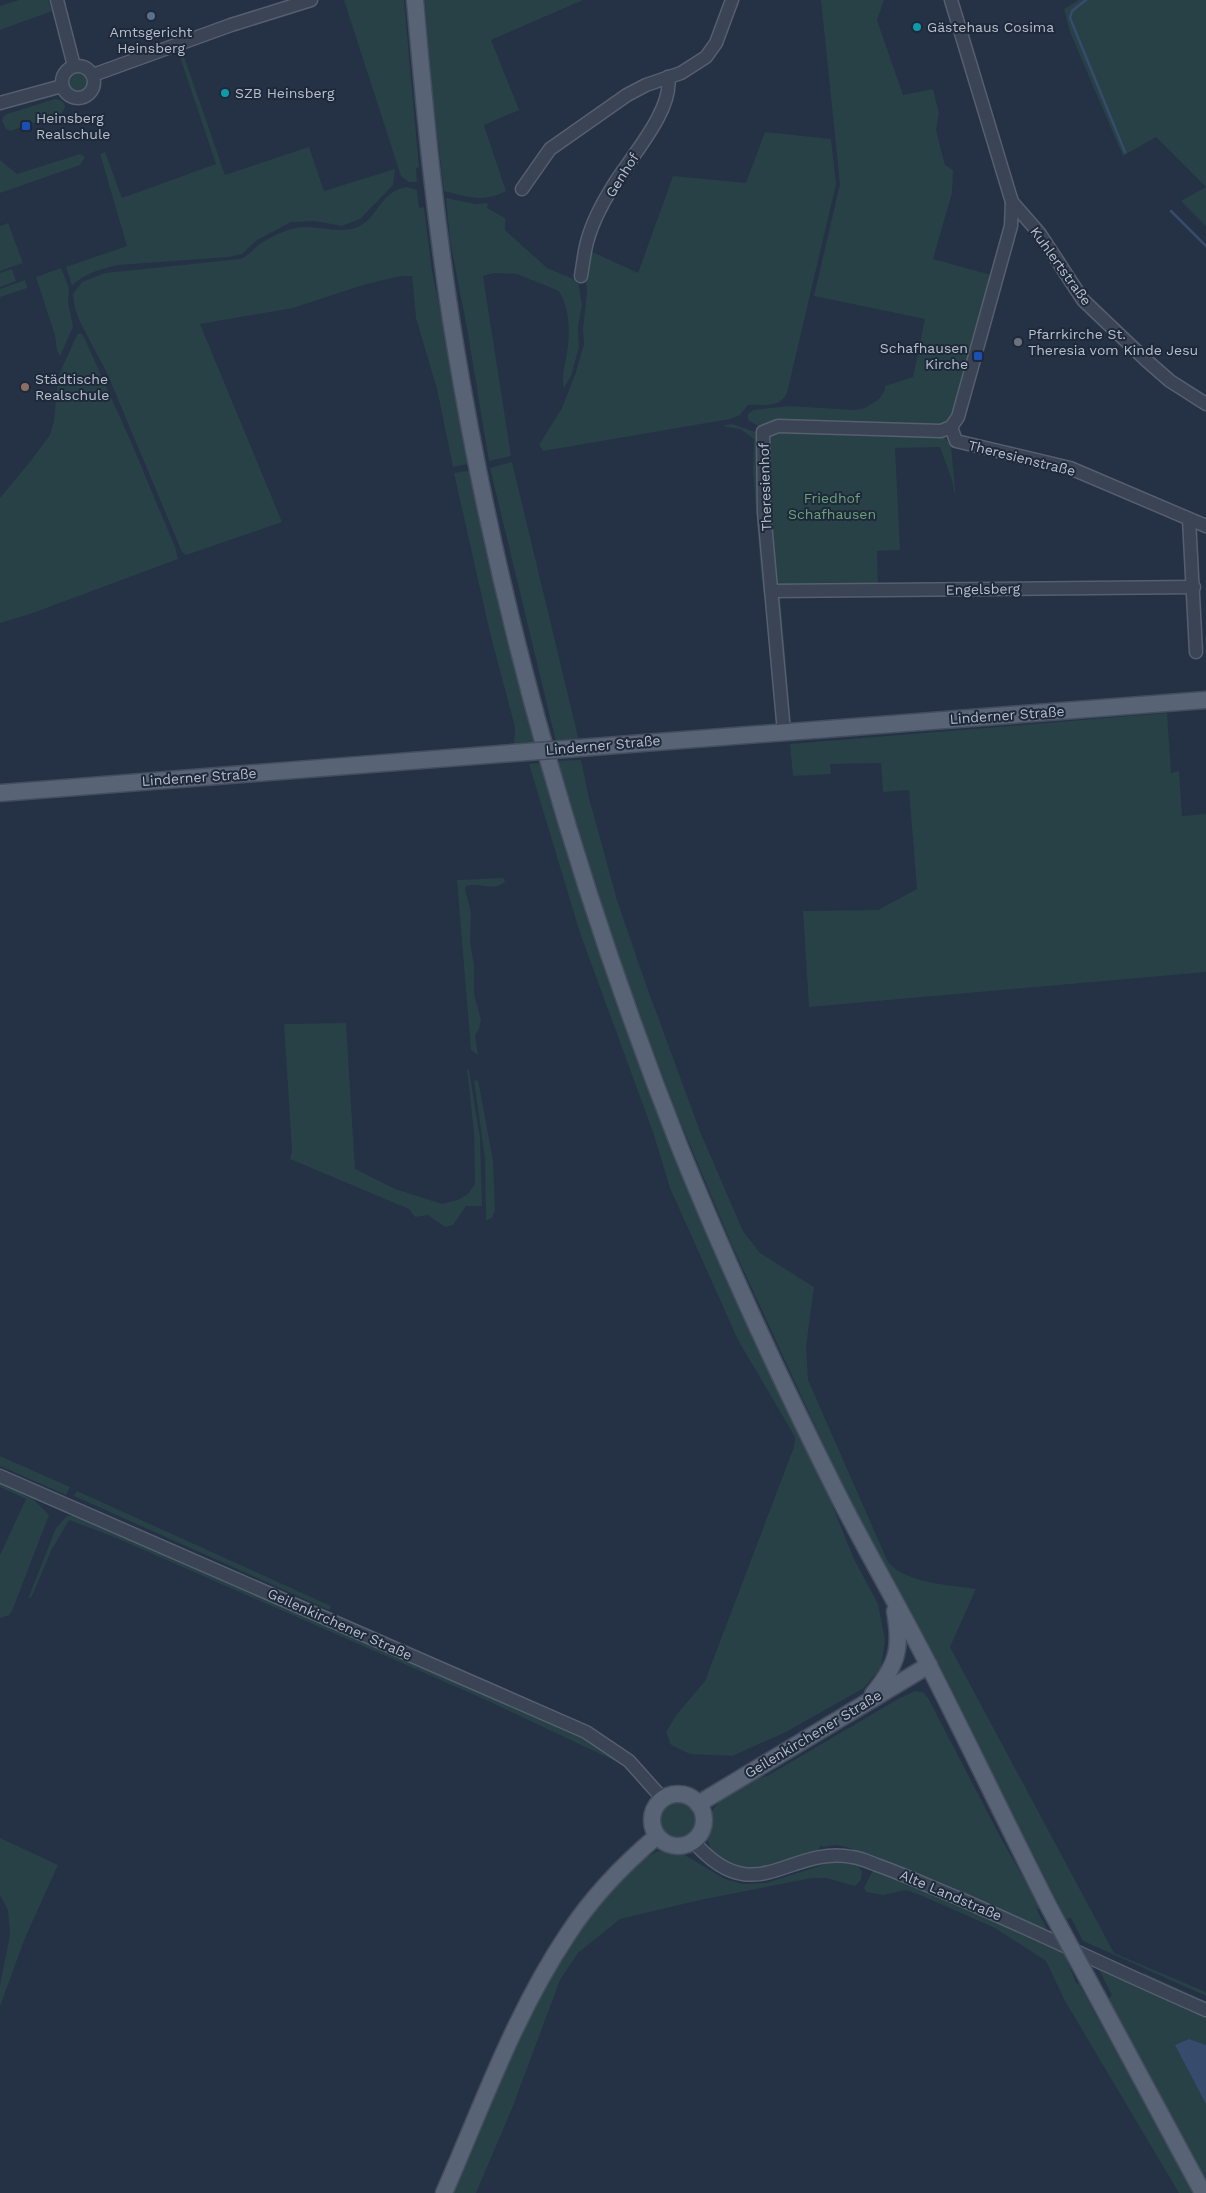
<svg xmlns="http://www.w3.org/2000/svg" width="1206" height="2193" viewBox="0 0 1206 2193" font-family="'Work Sans',sans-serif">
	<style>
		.green { fill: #274146 }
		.water { fill: #374b6d }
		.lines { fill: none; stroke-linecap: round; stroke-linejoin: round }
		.stream { stroke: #374b6d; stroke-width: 2.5 }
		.minor-casing { stroke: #555f6f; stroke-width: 15 }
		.major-casing { stroke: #434d5e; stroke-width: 19 }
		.minor { stroke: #3a4455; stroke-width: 12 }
		.major { stroke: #586375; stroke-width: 16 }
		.major-bridge-casing { stroke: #434d5e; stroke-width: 19; stroke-linecap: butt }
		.major-bridge { stroke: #586375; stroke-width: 16 }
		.service-dot { fill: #5c6f8a; stroke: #1e293a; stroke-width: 2 }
		.culture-dot { fill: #0f9aa8; stroke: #1e293a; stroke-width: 2 }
		.transit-dot { fill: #1a4fb4; stroke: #1e293a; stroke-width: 2 }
		.worship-dot { fill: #6b7280; stroke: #1e293a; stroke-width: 2 }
		.education-dot { fill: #8d6e63; stroke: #1e293a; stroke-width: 2 }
		.labels { text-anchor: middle; stroke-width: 4; stroke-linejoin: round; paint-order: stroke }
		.poi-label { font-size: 14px; fill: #b7bfce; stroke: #1e293a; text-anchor: start }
		.street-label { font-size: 14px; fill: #b7bfce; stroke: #1e293a }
		.park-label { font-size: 14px; fill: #6da17b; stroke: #1e293a }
	</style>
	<rect width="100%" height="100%" fill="#253145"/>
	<!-- green -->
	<g class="green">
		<path d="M19,0h29l4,11 -52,19v-24z"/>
		<path d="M344,0h60l15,167 -3,1 1,14h-8l-8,-6z"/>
		<path d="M425,0h158l-92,40 28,70 -35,15 22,66c-22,12 -39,6 -62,0l-12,-101z"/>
		<path d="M821,0h63l-7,20 26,75 30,-6 6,24 -3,17 9,35 8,5 -1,23 -19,66 62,17 -41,141 -14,12 -148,-9 -28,7 -6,-1 -10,-6v-6l5,-4 36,-4 66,4 10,-2 14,-9 6,-9v-4l28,-9 12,-58 -111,-23 26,-112z"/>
		<path d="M1079,0h127v226l-25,-25 25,-14 -50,-50 -33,19 -53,-124 -6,-23z"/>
		<path d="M179,54h4l42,121 84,-28 15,44 71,-22 -2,16 -33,34 -18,7 -27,-5 -24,1 -34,18 -15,14 -14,3 -110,8c-17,4 -34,8 -46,21l-6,-19 61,-21 -27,-92 5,-2 17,46 94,-34z"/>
		<circle cx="78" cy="82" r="9"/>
		<path d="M55,99c6,1 9,2 10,8l-3,6 -52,18 -4,-2 -4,-8 1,-4 4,-3z"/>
		<path d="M765,132l66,7 5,45 -49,209c-8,16 -23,11 -39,12l-8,10 -10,4 -187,32 -4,-6 23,-37 14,-36 8,-28 -1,-15 4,-37 -2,-18 3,-24 50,23 35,-97 73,7z"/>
		<path d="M80,154l5,3 -5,8 -80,28v-33l17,14z"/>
		<path d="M407,187l10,3 2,18 5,-1 8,64 40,192 -19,4 -16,-78 -21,-71 -4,-42h-12l-37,9 -70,23 -93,16 82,198 -96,33 -4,-3 -75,-179 -28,-53 -4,-12 -2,-14 9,-12 23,-9 135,-14c6,-2 7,-4 12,-8 10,-11 30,-20 44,-23 20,-4 42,7 62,-1 21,-10 22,-36 49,-40z"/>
		<path d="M446,198l29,6 13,-1 -1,5 18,10v12l42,38 31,13 4,24 -4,22 1,20 -8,29 -7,12c-3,-12 1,-23 3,-35 3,-22 3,-42 -8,-62l-42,-17 -23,-1 -11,3 28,180 -22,5 -22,-133 -17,-87z"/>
		<path d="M8,223l15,40 -23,8v-45z"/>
		<path d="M61,268l8,20 -1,14 5,25 -13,29 -3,-5 -2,-16 -19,-58z"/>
		<path d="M12,269l4,12 -16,6v-14z"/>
		<path d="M25,280l2,8 -27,9v-8z"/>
		<path d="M80,333l3,2 48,107 44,105 3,12 -148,55 -30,9v-125l29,-35 21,-28 4,-14 4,-44 19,-42z"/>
		<path d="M732,424l23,8 3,5 -2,11 16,202 -11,-75 -8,-105 1,-31 -14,-10 -18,-3z"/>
		<path d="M781,430l155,5 10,4 5,6 5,56 -4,-21 -12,-33 -45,1 5,102 -23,1 1,38h-104l-6,-95v-54l2,-6z"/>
		<path d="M512,462l67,279 113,-7 87,-10v3l-222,19 -67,-278z"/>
		<path d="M474,470l67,278 -27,-3 1,-18 -25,-94 -36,-160z"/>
		<path d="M780,594l11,129 50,-3 -47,9 -4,-6 -15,-126z"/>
		<path d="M1167,713l4,60 8,-2 3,45 24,-2v158l-397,35 -6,-96 75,-1 39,-21 -8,-99 -26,2 -2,-29 -51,1 1,10 -38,2 -3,-32z"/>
		<path d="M581,760l8,38 28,102 26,76 58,158 42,97 17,22 54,34 -8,60 2,33 80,182c17,21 62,23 88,27l-26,58 164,306 92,39v4l-123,-55 -12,-23 -5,1 -126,-249 -90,-168 -119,-259 -54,-129 -64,-169 -59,-184z"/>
		<path d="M545,762l29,108 280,689 24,45 7,36 -4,28 -17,20 -80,45 -52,23 -42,-2 -19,-9 -5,-13 11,-18 28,-33 89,-234 1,-10 -57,-97 -68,-152 -17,-56 -73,-199 -51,-169z"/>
		<path d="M504,878l1,4c-13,10 -26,0 -39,4l-1,3 6,24 -1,29 4,23v29l7,26 -2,9 -4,6 3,20 -7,-5 -14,-170z"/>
		<path d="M346,1023l9,146 40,20 47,15 16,-4 10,-6 7,-10 -1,-52 -7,-63 2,1 11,68 2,68h-16l-13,19 -8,2 -17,-12 -13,2 -6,-8 -119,-50 2,-8 -8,-127z"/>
		<path d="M474,1080l4,1 1,4 14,76 2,50 -3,7 -6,2 -1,-61z"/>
		<path d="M0,1456l70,31 -4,8 -66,-29z"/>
		<path d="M0,1483l34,17 15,15 -37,96 -3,4 -9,3v-63l26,-56 -26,-12z"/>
		<path d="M77,1491l254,115 -2,4 -255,-114z"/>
		<path d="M67,1516h9l42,16 470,205 42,31 -144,-68 -372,-163 -45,-17 -17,29 -20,47 -4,3 28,-71z"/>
		<path d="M915,1691l8,1 5,6 74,142 40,70 -6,-2 13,25 -199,-85 -13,-3 -15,2 -1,-2 -4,7 -63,18 -26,-6 -17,-14 -5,-15 4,-22 9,-11 32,-22 16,-4 131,-77z"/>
		<circle cx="678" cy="1819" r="20"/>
		<path d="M0,1838l58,27 -33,73 -25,68v-21l10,-50 -2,-25 -8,-15z"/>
		<path d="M658,1851h20l47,28 18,5 23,-1 66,-21 24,2 6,7 -1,9 -6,6 -29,-8h-14l-112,22 -80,19 -42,34 -18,27 -47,126 -37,87h-27l94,-207 53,-77 42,-47z"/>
		<path d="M874,1868l188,79 14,36 3,1 115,209h-15l-114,-192 -19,-40 -51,-33 -75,-33 -14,-5 -23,5 -17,-3 -2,-4z"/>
		<path d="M1096,1964l62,28 48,25v162l-98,-180 4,-4z"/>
		<path d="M1144,1973l62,28v4l-61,-27z"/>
	</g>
	<!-- water -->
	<path class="water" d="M1189,2039l17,6v59l-31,-59z"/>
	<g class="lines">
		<!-- stream -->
		<g class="stream">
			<path d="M1086,0l-14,11 -2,7 55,134"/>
			<path d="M1171,211l35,35"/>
		</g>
		<!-- minor casing -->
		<g class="minor-casing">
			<g id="minor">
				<path d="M57,0l17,66"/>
				<path d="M951,0l61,202 28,32 43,66 63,60 24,21 36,23"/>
				<circle cx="78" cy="82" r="16"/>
				<path d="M93,75l138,-50 80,-25"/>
				<path d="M0,103l62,-17"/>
				<path d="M522,189l28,-40 77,-54 19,-10 35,-12 25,-16 10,-14 16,-43"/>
				<path d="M1012,202l-1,24 -53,191 -7,10 5,14 114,27 136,58"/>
				<path d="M581,276c2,-11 3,-23 6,-34 5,-19 16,-40 26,-56 16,-27 61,-76 55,-109"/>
				<path d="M1189,519l7,133"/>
				<path d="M771,591l423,-4"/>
				<path d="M784,732l-20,-220 -1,-80 15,-6 163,5 10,-4"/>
				<path d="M0,1476l586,256 43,29 34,38"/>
				<path d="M693,1841c62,72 95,4 159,16 9,1 17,5 25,8 28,10 54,22 81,33 83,36 165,76 248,112"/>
			</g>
		</g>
		<!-- major casing -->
		<g class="major-casing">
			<g id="major">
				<path d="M415,0c10,115 21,230 40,344 45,275 123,545 225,804 47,116 100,231 156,343 29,58 62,114 91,171 42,82 81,165 123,247"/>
				<path d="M592,747l614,-47"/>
				<path d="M0,793l500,-39"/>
				<path d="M873,1694c24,-29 29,-45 22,-83"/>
				<circle cx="678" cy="1820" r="26"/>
				<path d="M698,1804l231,-139"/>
				<path d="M1098,1998l105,195"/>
				<path d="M444,2193c38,-87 71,-180 124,-259 24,-37 56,-70 89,-98"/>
			</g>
		</g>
		<!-- minor -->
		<use href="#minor" class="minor"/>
		<!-- major -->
		<use href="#major" class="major"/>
		<!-- major-bridge casing -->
		<g class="major-bridge-casing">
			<g id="major-bridge">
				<path d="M500,754l92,-7"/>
				<path d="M1050,1909l48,89"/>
			</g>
		</g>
		<!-- major-bridge -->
		<use href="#major-bridge" class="major-bridge"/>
	</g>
	<!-- markers -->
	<circle class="service-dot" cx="151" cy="16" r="5"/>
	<g class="culture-dot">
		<circle cx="917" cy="27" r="5"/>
		<circle cx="225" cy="93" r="5"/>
	</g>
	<g class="transit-dot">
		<rect x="21" y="121" width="10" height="10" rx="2.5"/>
		<rect x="973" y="351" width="10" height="10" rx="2.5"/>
	</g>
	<circle class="worship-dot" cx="1018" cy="342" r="5"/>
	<circle class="education-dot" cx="25" cy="387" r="5"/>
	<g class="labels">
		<!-- poi labels -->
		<g class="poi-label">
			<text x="927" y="32">Gästehaus Cosima</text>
			<text x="151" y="37" text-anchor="middle">Amtsgericht<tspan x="151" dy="16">Heinsberg</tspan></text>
			<text x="235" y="98">SZB Heinsberg</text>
			<text x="36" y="123">Heinsberg<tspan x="36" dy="16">Realschule</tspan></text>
			<text x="1028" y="339">Pfarrkirche St.<tspan x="1028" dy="16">Theresia vom Kinde Jesu</tspan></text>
			<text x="968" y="353" text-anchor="end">Schafhausen<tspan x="968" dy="16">Kirche</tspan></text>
			<text x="35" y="384">Städtische<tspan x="35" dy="16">Realschule</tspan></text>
		</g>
		<!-- street labels -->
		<g class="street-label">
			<text transform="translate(622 175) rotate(-58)" y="5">Genhof</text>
			<text transform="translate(1061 266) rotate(54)" y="5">Kuhlertstraße</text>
			<text transform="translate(1022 458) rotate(14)" y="5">Theresienstraße</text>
			<text transform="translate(765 487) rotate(-92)" y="5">Theresienhof</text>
			<text transform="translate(983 589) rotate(-1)" y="5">Engelsberg</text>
			<text transform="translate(1007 715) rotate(-4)" y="5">Linderner Straße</text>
			<text transform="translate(603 745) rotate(-5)" y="5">Linderner Straße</text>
			<text transform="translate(199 777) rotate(-4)" y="5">Linderner Straße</text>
			<text transform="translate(340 1624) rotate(24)" y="5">Geilenkirchener Straße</text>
			<text transform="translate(813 1734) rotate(-31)" y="5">Geilenkirchener Straße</text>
			<text transform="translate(951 1895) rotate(23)" y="5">Alte Landstraße</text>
		</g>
		<!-- park labels -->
		<g class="park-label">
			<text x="832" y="503">Friedhof<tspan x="832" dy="16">Schafhausen</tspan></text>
		</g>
	</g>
</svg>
